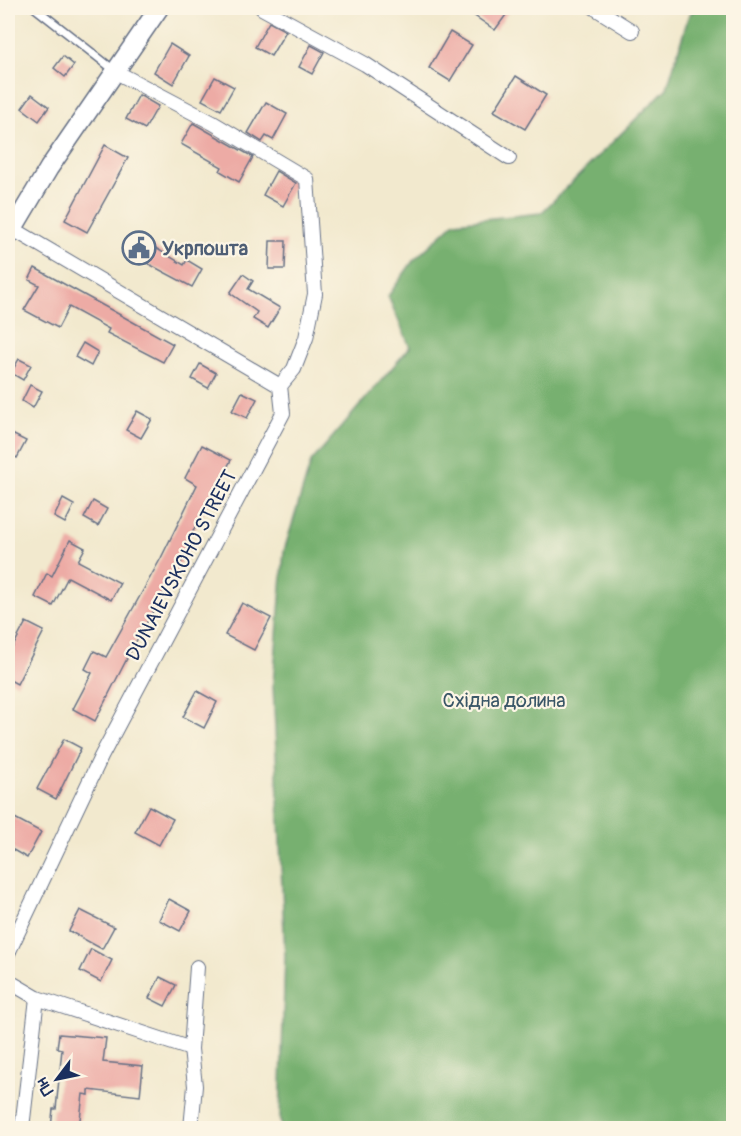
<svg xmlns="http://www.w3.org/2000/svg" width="741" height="1136" viewBox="0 0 741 1136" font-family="Pangolin,sans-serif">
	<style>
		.forest { fill: #77b06f; stroke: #497066; stroke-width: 1.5 }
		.building { fill: #edaba5 }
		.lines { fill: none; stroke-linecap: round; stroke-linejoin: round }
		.lane-casing { stroke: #667085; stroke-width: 10 }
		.street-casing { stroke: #667085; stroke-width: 16 }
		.secondary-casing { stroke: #667085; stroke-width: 21 }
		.lane { stroke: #fff; stroke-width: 7 }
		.street { stroke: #fff; stroke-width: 14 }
		.secondary { stroke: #fff; stroke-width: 18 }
		.labels { text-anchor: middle; stroke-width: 4.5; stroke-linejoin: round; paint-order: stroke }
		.service-label { font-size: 20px; font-weight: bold; fill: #4e5e75; stroke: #fcf5e5; text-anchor: start }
		.street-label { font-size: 20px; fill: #1b2f5e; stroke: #fcf5e5 }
		.park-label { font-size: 20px; fill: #395667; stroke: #fcf5e5 }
	</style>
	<rect width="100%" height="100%" fill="#fcf5e5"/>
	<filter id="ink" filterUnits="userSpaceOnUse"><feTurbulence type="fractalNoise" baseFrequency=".0167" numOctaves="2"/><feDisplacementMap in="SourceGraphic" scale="12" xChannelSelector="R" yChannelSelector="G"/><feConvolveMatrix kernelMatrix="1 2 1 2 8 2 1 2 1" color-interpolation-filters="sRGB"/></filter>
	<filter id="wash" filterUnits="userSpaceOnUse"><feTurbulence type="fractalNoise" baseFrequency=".008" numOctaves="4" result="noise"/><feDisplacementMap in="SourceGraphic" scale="24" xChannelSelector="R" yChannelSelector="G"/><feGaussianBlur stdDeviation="1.35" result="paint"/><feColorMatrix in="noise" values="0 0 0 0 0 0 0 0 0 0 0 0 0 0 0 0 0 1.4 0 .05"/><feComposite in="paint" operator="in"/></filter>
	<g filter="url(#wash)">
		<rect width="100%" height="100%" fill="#f2e9ce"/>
		<!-- forest -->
		<path class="forest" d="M696,8h38l-1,1120h-451l-2,-9 5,-164 -12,-271 11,-133 27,-89 99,-115 -22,-51 25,-35 42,-39 86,-9 126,-125 22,-73z"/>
		<g id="blocks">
			<!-- building -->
			<g class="building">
				<path d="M463,8h48l-16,22z"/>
				<path d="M269,22l17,9 -15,25 -16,-9z"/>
				<path d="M450,32l22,13 -22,36 -21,-13z"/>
				<path d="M170,44l19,12 -16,28 -19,-12z"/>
				<path d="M311,45l13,7 -12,22 -13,-7z"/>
				<path d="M63,56l11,9 -9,12 -11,-9z"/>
				<path d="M516,76l30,19 -21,34 -31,-18z"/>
				<path d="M215,77l19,10 -13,23 -19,-10z"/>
				<path d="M32,94l17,13 -10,14 -17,-13z"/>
				<path d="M139,95l19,11 -13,23 -19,-10z"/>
				<path d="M266,102l21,12 -14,26 -7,-4 -4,6 -14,-9z"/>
				<path d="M193,123l60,34 -14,25 -19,-11 2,-4 -41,-23z"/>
				<path d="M105,145l23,13 -41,74 -22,-12z"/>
				<path d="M276,171l20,12 -13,23 -20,-11z"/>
				<path d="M137,237l47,28 3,-5 15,9 -10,18 -64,-34z"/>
				<path d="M270,241h16l-1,28h-16z"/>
				<path d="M35,268l138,76 -10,18 -56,-29 2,-4 -40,-22 -11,21 -34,-18 15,-25 -10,-5z"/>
				<path d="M243,274l10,7 -5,8 32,19 -12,20 -15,-9 4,-7 -27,-19z"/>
				<path d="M83,343l15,9 -7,14 -16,-9z"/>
				<path d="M19,359l12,6 -8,15 -12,-7z"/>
				<path d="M200,364l16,9 -8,15 -16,-9z"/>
				<path d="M30,385l12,6 -9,17 -11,-7z"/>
				<path d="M242,392l15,7 -10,19 -15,-7z"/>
				<path d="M137,411l15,8 -11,19 -15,-8z"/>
				<path d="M8,432l18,9 -9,17 -9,-5z"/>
				<path d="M202,445l29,15 -44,83 4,2 -57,100 -39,76 -22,-12 19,-36 -7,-4 9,-18 12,6 55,-99 36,-73 -12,-7z"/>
				<path d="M63,499l11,6 -9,18 -11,-6z"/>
				<path d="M93,501l14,8 -9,17 -14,-8z"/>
				<path d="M70,540l15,8 -7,13 42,22 -9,17 -43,-23 -15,29 -18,-9 12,-24 5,3z"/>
				<path d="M242,603l29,15 -17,32 -29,-15z"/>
				<path d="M26,622l18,9 -27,53 -9,-5v-23z"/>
				<path d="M197,691l20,11 -13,26 -21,-11z"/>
				<path d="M64,739l17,9 -25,51 -19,-10z"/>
				<path d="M149,806l24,13 -14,26 -24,-13z"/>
				<path d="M11,816l30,16 -14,26 -19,-11v-24z"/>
				<path d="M169,899l22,12 -11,20 -21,-11z"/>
				<path d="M80,910l34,17 -12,22 -33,-18z"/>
				<path d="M91,949l21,11 -11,22 -21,-11z"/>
				<path d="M160,977l16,8 -11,21 -16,-8z"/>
				<path d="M59,1034l47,4 -3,24 40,4 -3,30 -51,-6v5l-6,-1 -4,34h-28l2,-19h3l6,-60 -5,-1z"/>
			</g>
		</g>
	</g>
	<g filter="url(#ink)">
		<use href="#blocks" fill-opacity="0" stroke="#667085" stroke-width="1.5"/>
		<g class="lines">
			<!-- lane casing -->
			<g class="lane-casing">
				<path id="lane" d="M35,8l79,62"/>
			</g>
			<!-- street casing -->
			<g class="street-casing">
				<g id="street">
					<path d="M262,8l103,56 144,94"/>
					<path d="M595,8l37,23"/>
					<path d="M8,226l272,160"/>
					<path d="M8,953l93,-196 182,-344 -3,-27 14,-17 12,-31 9,-44 -8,-115 -94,-56 -97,-51"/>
					<path d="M8,981l29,17 154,51"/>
					<path d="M22,1128l15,-130"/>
					<path d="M191,1128l4,-42 -4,-37 6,-82"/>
				</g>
			</g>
			<!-- secondary casing -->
			<g class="secondary-casing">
				<path id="secondary" d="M8,237l41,-69 110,-160"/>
			</g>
			<!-- lane -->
			<use href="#lane" class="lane"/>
			<!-- street -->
			<use href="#street" class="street"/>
			<!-- secondary -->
			<use href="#secondary" class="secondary"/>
		</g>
	</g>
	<!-- icons -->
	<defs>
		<g id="civic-ring" transform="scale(1.725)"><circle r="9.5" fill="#fcf5e5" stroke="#5c6f8a" stroke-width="1.5"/><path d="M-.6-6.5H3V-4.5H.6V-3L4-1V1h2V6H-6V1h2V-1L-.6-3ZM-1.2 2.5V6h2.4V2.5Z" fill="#5c6f8a"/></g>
	</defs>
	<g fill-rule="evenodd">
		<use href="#civic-ring" x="139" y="248"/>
	</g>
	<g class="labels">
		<!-- service labels -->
		<g class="service-label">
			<text x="162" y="255">Укрпошта</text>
		</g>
		<!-- street labels -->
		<g class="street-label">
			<text transform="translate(181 565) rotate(-62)" y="7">DUNAIEVSKOHO STREET</text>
		</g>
		<!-- park labels -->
		<g class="park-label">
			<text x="504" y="707">Східна долина</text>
		</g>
	</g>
	<!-- margin -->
	<rect width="741" height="1136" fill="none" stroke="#fcf5e5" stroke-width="30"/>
	<!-- north arrow -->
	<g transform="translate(57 1079) rotate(238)" stroke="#fcf5e5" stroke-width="4.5" paint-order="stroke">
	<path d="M0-4.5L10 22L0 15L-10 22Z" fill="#1b2f5e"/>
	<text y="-9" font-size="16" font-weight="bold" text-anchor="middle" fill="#1b2f5e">Пн</text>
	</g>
</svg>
